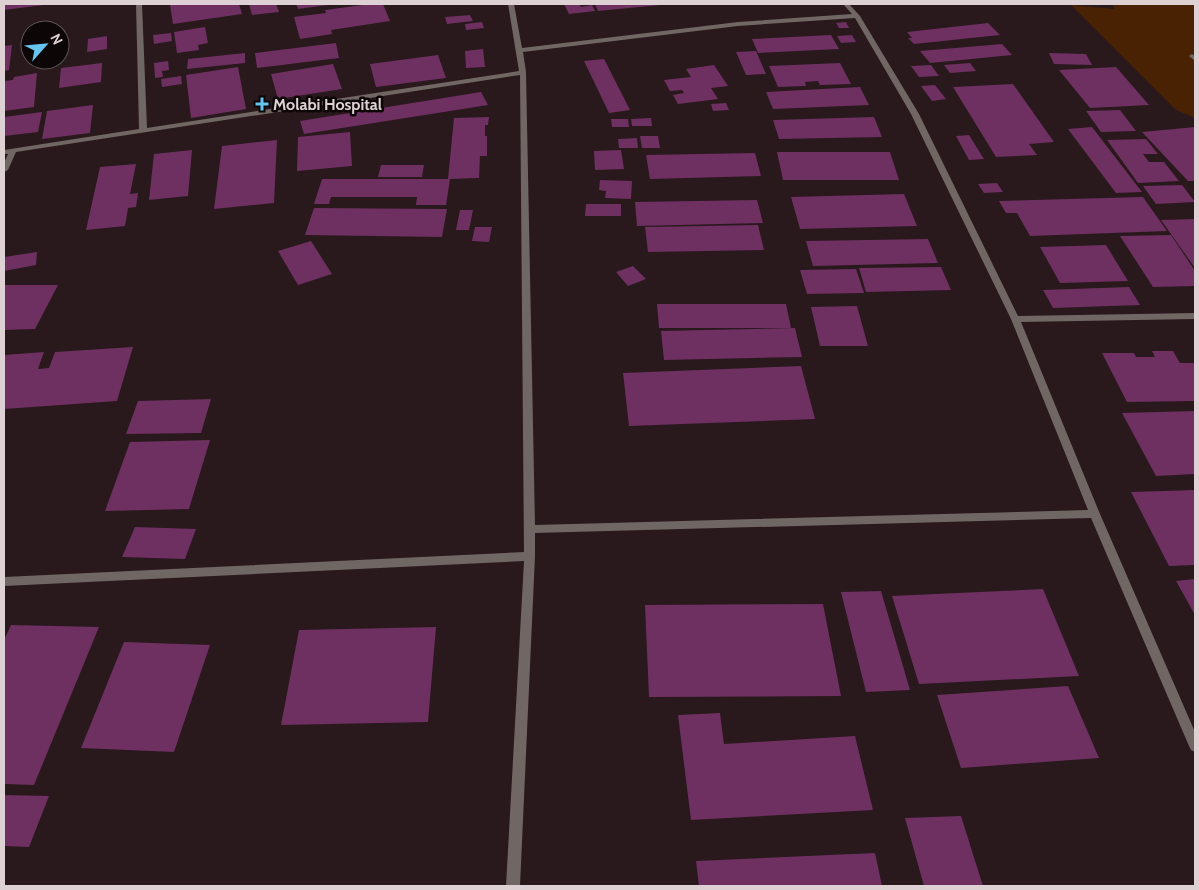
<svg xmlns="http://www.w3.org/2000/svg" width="1199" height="890" viewBox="0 0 1199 890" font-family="Cabin,sans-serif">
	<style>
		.green { fill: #482202 }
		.building { fill: #6d3061 }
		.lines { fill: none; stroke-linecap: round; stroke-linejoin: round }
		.minor { fill: #706664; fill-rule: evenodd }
		.poi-dot { fill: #65c5ee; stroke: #0c0607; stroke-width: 2 }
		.labels { text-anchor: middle; stroke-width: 5; stroke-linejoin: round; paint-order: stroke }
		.far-poi-label { font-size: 16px; font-weight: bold; fill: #ddd1d3; stroke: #0c0607; text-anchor: start }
	</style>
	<rect width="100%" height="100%" fill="#29181c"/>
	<!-- green -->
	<path class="green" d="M1112,4h83v114l-19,-8 -105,-105 43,4z"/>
	<!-- building -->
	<g class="building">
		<path d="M4,4h39l1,1 -40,5z"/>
		<path d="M239,4l3,10 -69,10 -3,-19z"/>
		<path d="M249,4h27l3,8 -27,3z"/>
		<path d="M296,4h32v1l-30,4z"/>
		<path d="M370,4h13l7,17 -59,9 1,4 -32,5 -6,-22 32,-4 -1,-3z"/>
		<path d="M564,4h15l2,3 11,-2 3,6 -26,3z"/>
		<path d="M595,4h65v1l-62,6z"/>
		<path d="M470,15l3,6 -26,3 -2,-7z"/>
		<path d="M482,22l2,6 -18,2 -1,-6z"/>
		<path d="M846,22l3,6h-10l-3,-5z"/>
		<path d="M988,23l12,12 -86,9 -6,-6h4l-5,-6z"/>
		<path d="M205,27l3,16 -10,2 1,5 -22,3 -3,-21z"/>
		<path d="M171,33l1,8 -18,3 -1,-9z"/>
		<path d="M831,35l8,14 -81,4 -6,-14z"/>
		<path d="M852,35l4,7 -15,1 -4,-7z"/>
		<path d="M107,36v13l-20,3 1,-13z"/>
		<path d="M336,43l3,15 -82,10 -2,-15z"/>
		<path d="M1002,44l10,11 -82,8 -10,-12z"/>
		<path d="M12,45l-3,25 -5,1v-25z"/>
		<path d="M483,49l2,18 -19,1 -1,-17z"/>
		<path d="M756,51l10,23 -20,1 -10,-23z"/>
		<path d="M245,53v10l-58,6 1,-10z"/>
		<path d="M1049,53l37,1 6,11 -38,-1z"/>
		<path d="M438,55l8,23 -70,9 -6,-23z"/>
		<path d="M604,59l26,51 -21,3 -25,-52z"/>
		<path d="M168,61l1,9 -7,1 1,6 -8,1 -1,-15z"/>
		<path d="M102,63l-1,19 -42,6 2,-20z"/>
		<path d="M840,63l11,21 -31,1 -2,-4 -13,1 1,4 -28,1 -9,-21z"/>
		<path d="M970,63l6,8 -26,2 -6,-8z"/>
		<path d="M333,64l9,25 -64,10 -7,-25z"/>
		<path d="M714,65l14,21 -17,2 7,11 -40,5 -5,-9 11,-2 -2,-3 -12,1 -6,-11 27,-3 -5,-8z"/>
		<path d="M931,65l8,11 -20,1 -8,-11z"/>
		<path d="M238,67l8,42 -55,9 -5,-43z"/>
		<path d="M1116,67l33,38 -59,3 -31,-38z"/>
		<path d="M37,73l-3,34 -30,4v-30l9,-1 1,-3z"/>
		<path d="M181,76l1,8 -20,3 -1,-8z"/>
		<path d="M1013,84l41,58 -25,2 8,11 -41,2 -43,-70z"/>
		<path d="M935,85l11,14 -14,2 -11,-15z"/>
		<path d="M860,87l9,18 -96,4 -7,-17z"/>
		<path d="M481,92l7,13 -184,29 -4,-13z"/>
		<path d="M726,103l3,7 -16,1 -2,-7z"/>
		<path d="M93,105l-3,28 -48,6 5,-28z"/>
		<path d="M1120,110l16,21 -35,1 -15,-21z"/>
		<path d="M42,112l-4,20 -34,4v-19z"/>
		<path d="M489,117l-1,8h-3v11h2v20h-7l-1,22 -29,1 -4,26h-30l1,-8h-86l-2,7h-15l8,-25h126l6,-61z"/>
		<path d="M874,117l8,20 -103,2 -6,-19z"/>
		<path d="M651,118l1,8h-20l-1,-7z"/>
		<path d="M611,119h17l1,8h-17z"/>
		<path d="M1092,127l50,65 -26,1 -48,-64z"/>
		<path d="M1195,127v54h-7l-46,-49z"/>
		<path d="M350,132l2,34 -55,5 1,-34z"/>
		<path d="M969,135l15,24 -15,1 -13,-24z"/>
		<path d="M640,136h18l2,12h-18z"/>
		<path d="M637,138l1,10h-19l-1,-9z"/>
		<path d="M1146,139l12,15h-15l6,8h15l15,19 -41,2 -31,-43z"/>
		<path d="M277,140l-3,63 -60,6 8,-63z"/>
		<path d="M192,150l-4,46 -39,4 5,-46z"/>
		<path d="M621,150l3,19 -29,1 -1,-19z"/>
		<path d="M777,152h113l9,28h-116z"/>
		<path d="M755,153l6,23 -111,3 -4,-24z"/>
		<path d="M136,164l-6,30 8,-1 -2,14 -8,1 -3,18 -39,4 14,-63z"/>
		<path d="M381,165h43l-2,12h-44z"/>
		<path d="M600,180l32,1 -1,18 -26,-1 1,-7 -7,-1z"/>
		<path d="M997,183l6,9 -19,1 -6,-9z"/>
		<path d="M1182,185l13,17 -39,2 -13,-18z"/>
		<path d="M904,194l13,32 -117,3 -9,-32z"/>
		<path d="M1143,197l24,34 -137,5 -13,-23h-11l-7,-12z"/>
		<path d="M757,200l6,23 -126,3 -2,-24z"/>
		<path d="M586,204h35v12h-36z"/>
		<path d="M314,208l133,1 -5,28 -137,-2z"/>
		<path d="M460,210h13l-4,20h-13z"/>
		<path d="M1195,219v49l-34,-48z"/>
		<path d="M758,225l6,25 -116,2 -3,-25z"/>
		<path d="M475,227h17l-3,15 -17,-1z"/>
		<path d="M1171,235l24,36v15l-42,1 -33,-51z"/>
		<path d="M928,239l10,24 -125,3 -7,-25z"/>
		<path d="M311,241l21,33 -34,11 -20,-34z"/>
		<path d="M1106,245l22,36 -68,2 -20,-36z"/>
		<path d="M37,252l-1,13 -32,6v-14z"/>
		<path d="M633,266l13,13 -18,7 -12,-14z"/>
		<path d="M941,267l10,23 -85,2 -7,-24z"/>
		<path d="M856,269l8,24 -57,1 -7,-24z"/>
		<path d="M4,285h54l-23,44 -31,1z"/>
		<path d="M1129,287l11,18 -87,3 -10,-18z"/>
		<path d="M657,304h129l5,24h-132z"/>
		<path d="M857,306l11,40h-48l-9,-39z"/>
		<path d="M795,328l7,29 -138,3 -3,-29z"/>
		<path d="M133,347l-16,54 -113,8v-54l40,-3 -6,17 11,-1 6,-16z"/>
		<path d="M1152,351h21l7,12h15v38l-68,1 -25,-49h32l2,4h19z"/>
		<path d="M801,366l14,53 -186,7 -6,-53z"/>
		<path d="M211,399l-10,34 -75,1 12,-33z"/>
		<path d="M1195,411v63l-39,2 -34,-63z"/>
		<path d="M210,440l-21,69 -84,2 25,-69z"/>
		<path d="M1195,490v75l-26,1 -38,-74z"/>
		<path d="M135,527l61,2 -11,30 -63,-2z"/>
		<path d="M1195,579v36l-19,-34z"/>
		<path d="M1043,589l36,87 -160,8 -27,-88z"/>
		<path d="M881,591l29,99 -44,2 -25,-100z"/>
		<path d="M823,604l18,92 -192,1 -4,-92z"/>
		<path d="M11,625l88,2 -65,158 -30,-1v-144z"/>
		<path d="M436,627l-8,95 -147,3 18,-95z"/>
		<path d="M124,642l86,3 -36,107 -93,-4z"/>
		<path d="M1068,686l31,72 -138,10 -24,-73z"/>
		<path d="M720,713l4,31 131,-8 18,74 -182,10 -13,-105z"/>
		<path d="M4,795l45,1 -20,51 -25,-1z"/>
		<path d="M961,816l22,70h-59l-19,-68z"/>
		<path d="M875,853l7,33h-183l-3,-25z"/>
	</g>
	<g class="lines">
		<!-- minor -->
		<g class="minor">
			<path d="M136,4h6l5,124 372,-57 -11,-67h6l8,44 216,-26 114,-8 -9,-10h6l11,12 59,98 99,202 177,-3v6l-174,3 79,192 95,218v20l-4,-2 -2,-4 -98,-228 -556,15v23l-15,330h-14l18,-325 -520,25v-9l520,-25 -4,-477 -504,77 -8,18 -4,2v-9l4,-9h-4v-4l135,-21zM855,18l56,96 100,205 77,191 -553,15 -9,-453 -3,-20 215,-26z"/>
			<path d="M1192,54l3,2v5l-6,-5z"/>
		</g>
	</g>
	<!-- markers -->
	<path class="poi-dot" d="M259.5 96.5h5v5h5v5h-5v5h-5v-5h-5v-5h5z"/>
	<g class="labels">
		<!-- far-poi labels -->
		<g class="far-poi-label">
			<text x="273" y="110">Molabi Hospital</text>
		</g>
	</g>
	<!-- border -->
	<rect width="1199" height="890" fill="none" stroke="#ddd1d3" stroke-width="10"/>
	<!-- north arrow -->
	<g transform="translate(45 45) rotate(63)"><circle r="24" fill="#0c0607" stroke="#605759"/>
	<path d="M0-4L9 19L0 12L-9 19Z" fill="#65c5ee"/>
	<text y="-8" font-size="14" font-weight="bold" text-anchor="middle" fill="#ddd1d3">N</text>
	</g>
</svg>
